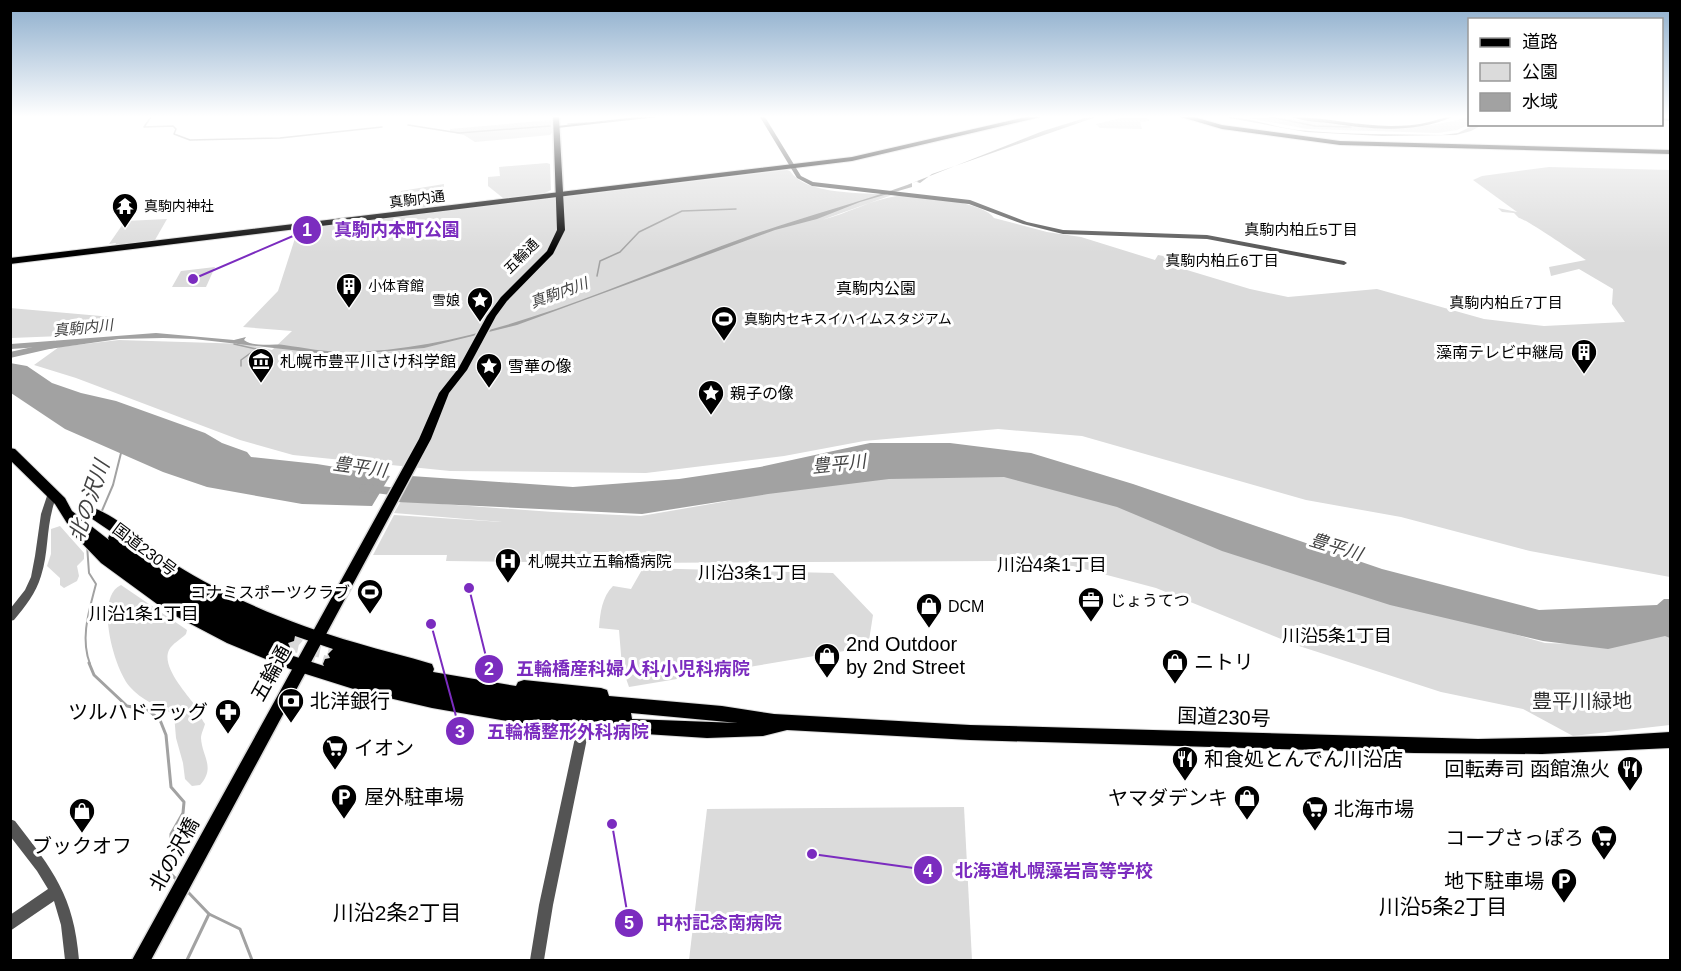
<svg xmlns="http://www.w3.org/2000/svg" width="1681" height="971" viewBox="0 0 1681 971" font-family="Helvetica,'Noto Sans JP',sans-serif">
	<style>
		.green { fill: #dbdbdb }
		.water { fill: #a2a2a2 }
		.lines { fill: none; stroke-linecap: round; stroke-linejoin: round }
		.stream-far2 { stroke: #a2a2a2; stroke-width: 1.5 }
		.stream-far1 { stroke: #a2a2a2; stroke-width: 2 }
		.stream { stroke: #a2a2a2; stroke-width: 3 }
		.river { fill: #a2a2a2; fill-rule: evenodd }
		.highway-tunnel-far1 { stroke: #d9d9d9; stroke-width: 14; stroke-dasharray: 14 8; stroke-linecap: butt }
		.highway-tunnel { stroke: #d9d9d9; stroke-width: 19; stroke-dasharray: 19 10; stroke-linecap: butt }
		.major-casing { stroke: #dbdbdb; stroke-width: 3 }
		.highway-casing { stroke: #dbdbdb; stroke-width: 2 }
		.minor { fill: #545454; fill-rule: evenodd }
		.major { fill: #000; fill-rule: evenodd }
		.highway { fill: #000; fill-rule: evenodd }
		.labels { text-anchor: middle; stroke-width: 6; stroke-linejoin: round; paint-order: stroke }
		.far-street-label { font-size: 14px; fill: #000; stroke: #fff }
		.far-poi-label { font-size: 14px; fill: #000; stroke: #fff; text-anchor: start }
		.far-neighbourhood-label { font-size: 15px; fill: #000; stroke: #fff }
		.far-water-label { font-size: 15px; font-style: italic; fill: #434343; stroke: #fff }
		.far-quarter-label { font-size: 16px; fill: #000; stroke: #fff }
		.poi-label { font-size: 16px; fill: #000; stroke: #fff; text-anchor: start }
		.street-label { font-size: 16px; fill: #000; stroke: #fff }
		.water-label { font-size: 18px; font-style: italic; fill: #434343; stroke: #fff }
		.neighbourhood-label { font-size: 18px; fill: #000; stroke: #fff }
		.near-poi-label { font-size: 20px; fill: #000; stroke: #fff; text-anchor: start }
		.near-street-label { font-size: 20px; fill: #000; stroke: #fff }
		.near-park-label { font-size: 20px; fill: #323232; stroke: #fff }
		.near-water-label { font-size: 21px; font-style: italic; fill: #434343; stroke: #fff }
		.near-neighbourhood-label { font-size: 21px; fill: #000; stroke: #fff }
		.leader { fill: none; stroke: #7b2cbf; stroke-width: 2 }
		.callout-dot { fill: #7b2cbf; stroke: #fff; stroke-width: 2 }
		.mark-label { font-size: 18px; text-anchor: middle; font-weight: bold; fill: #fff }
		.callout-label { font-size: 18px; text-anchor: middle; font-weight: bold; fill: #7b2cbf; stroke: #fff; stroke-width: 6; stroke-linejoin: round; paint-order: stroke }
	</style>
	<rect width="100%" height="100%" fill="#fff"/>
	<!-- green -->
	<g class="green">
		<path d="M1144,117l5,2v2l-9,1 2,7 -42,-1 -4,-4 25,-6z"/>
		<path d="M1243,117c76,0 150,23 225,0l2,7 -13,6 -19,3 -131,-4z"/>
		<path d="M551,120l1,13 -2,2 -75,7 -11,-7 -14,-3v-3z"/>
		<path d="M547,163l3,1 1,26 -6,3 -42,5 -15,-12v-9l12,-1 -1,-9z"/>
		<path d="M1549,167l121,3v407l-140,-26 -129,-34 -95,-17 -224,-64 -84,-7 -134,12 -80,15 -138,17 -196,-2 -157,-16 -53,-15 -164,-62 -42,-13 25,-18 60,-7 128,4 25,6 20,-19 -49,-4 35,-36 20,-62 489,-59 3,1c16,25 74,21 102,24l-70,25c24,-6 51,-21 75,-24 19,-2 88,6 97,22l53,14 34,5 74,23 3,-5 16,3 -2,6h-5l83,25 38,8 89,-8 107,30 60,7 81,-4 -13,-18 1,-15 -34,-20 -28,7 -2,-9 37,-7c-11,-7 -60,-41 -67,-42l-5,-5 -12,-1 -4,-4 19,4 -44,-32 9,-4z"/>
		<path d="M444,184l-2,21 -44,5 3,-19z"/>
		<path d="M167,219l-12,21 -40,5 1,-2 -7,1 16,-23z"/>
		<path d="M215,267l-9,20h-34l9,-16z"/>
		<path d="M10,308l102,9 -25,18 -76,3z"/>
		<path d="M932,460l130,23 416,141 67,19 30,1 95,-9v90l-97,11 -50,-27 -82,-17 -145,-47 -140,-57 -83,-22 -75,-5 -373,2 -179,-2 1,-6h-74l21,-40 108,7 -108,-9 7,-12 152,11 88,4 87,-15 68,-20z"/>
		<path d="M60,526l24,27v6l-7,7 2,10 -2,5 -13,7 -4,-3v-7l-13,-12 4,-12v-25z"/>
		<path d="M643,568l190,5 40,42 -5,32 -239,40 -7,-20 -3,-37 -20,-2c1,-15 3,-31 14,-42l18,3z"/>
		<path d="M121,585l66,45 -1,4c-5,5 -14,10 -17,16 -8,16 17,43 25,54 5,5 6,14 11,20 -1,4 -4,10 -4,14 1,19 15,29 -1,47l-8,1 -7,-7 -2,-16 -7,-25 -2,-24c-14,-6 -34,-15 -44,-27 -16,-18 -36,-90 -9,-102z"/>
		<path d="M964,807l8,153h-283l18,-151z"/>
	</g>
	<!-- water -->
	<g class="water">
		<path d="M1096,117l-164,57 -12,9 -3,-1 1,-1 -6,2v4l-52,15 -43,17 -42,11 -258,95 -93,23 -68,6 -38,-1 -124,-14 -31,-1 -44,1 -70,10 -9,-2 -29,2v-5l145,-11 78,7 12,-3 -2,3c11,8 27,3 40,5 21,3 41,7 62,7 139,-2 272,-69 400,-115 53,-19 108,-33 161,-52l136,-54 42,-13z"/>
		<path d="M1224,117c25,0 49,10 74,13 47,5 97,4 144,5l16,-2 16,-8h8l-11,6 -15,4 -74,1 -76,-4z"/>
		<path d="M10,363l17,3 25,17 29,10 35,8 89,32 17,10 25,9 4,5 66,7 73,12 -18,30 -70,-2 -95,-17 -44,-15 -98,-43 -54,-36z"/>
		<path d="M870,443h80l81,10 102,31 249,85 157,41 118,-5 7,-6h6v39l-5,-2 -57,13 -65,-8 -153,-36 -168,-54 -105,-44 -113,-30 -115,2 -121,15 -126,20 -245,-12 14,-26 162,11 106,-8 81,-12z"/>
	</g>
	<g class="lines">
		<!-- stream-far2 -->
		<g class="stream-far2">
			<path d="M151,117l-7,10 29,-1 3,3 -2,5 16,6 90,-2 102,-11"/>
			<path d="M1270,117l45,9 36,1"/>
			<path d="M568,124l19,-1"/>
			<path d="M408,125l51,8 91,-7"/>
			<path d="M597,276l3,-15 20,-9 19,-20 43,-21 54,-2"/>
			<path d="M234,344l22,5 -15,11v6"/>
		</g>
		<!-- stream-far1 -->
		<g class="stream-far1">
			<path d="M101,513l12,-28 8,-32"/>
			<path d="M87,545l2,28 7,11c-7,27 -16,54 -6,80"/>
		</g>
		<!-- stream -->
		<g class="stream">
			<path d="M89,663l5,12 33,31 21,4 12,10 6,15 5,52 13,15 -1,11 -12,21 -1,39 7,7"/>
			<path d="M187,891l22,23 31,15 12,31"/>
			<path d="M187,960l22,-46"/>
		</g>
		<!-- river -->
		<g class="river">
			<path d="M55,342l5,3 -2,2 -48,11v-6z"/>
			<path d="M365,484l40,5 6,4 -6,4 -44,-6 -2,-3 2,-3z"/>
		</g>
		<!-- highway-tunnel-far1 -->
		<g class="highway-tunnel-far1">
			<path d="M288,637l10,9 38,8"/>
			<path d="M282,647l4,5 45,12"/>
		</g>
		<!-- highway-tunnel -->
		<path class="highway-tunnel" d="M327,663l4,1"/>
		<!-- major casing -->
		<g class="major-casing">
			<path id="major" d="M553,117h6l6,113 -12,24 -46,47 -11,15 -29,54 -18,23 -18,46 -280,521h-19l287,-521 20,-46 19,-24 29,-53 14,-19 46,-46 10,-21z"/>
		</g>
		<!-- highway casing -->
		<g class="highway-casing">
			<g id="highway">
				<path d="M1026,117h15l-189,44 -842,103v-6l842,-101z"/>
				<path d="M1181,117h13l28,8 118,16 330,9v4l-330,-9 -118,-16z"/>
				<path d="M10,448l5,1 50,49 7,13 37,29 -1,-2 2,-4 3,-1 -34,-23 2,-3c21,-6 73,43 92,56 57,36 119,61 184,80 25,8 50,13 75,21l2,5 -1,3 83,14 2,-4 6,-2 77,8 6,2 2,6 113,10 52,8 196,11 508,14 128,-3 64,-4v16l-128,6 -128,-1 -444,-13 -183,-10 -24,6 -56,2 -139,-9 -67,-9 -69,-12 -69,-16 -73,-23 -63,-26 -59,-31 -67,-49 -26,-27 -20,-32 -45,-44zM295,636l38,13 -5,5 2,4 -5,1 -2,5 1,2 -40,-13 4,-1 2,-5 -2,-4 6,-2zM631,713l107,10 -106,-4z"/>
			</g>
		</g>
		<!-- minor -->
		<g class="minor">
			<path d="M637,117h21l-101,11 -2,-1 2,-1z"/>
			<path d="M760,117h5l36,59 12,6 157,18 57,22 36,8 144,5 137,26 3,2 -3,2 -137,-26 -144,-5 -40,-10 -54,-20 -157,-18 -15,-8z"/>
			<path d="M1292,117c33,0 66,9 99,9 13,0 26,-1 38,-4 8,-2 15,-5 23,-5 -38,17 -83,12 -124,6 -12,-1 -25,-2 -36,-6z"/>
			<path d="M1662,118l8,1v2l-8,-1z"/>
			<path d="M53,490l5,3c-13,29 -8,55 -17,83 -5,17 -16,31 -27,44l-4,1v-12l15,-19 6,-13 4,-21 6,-42 7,-21z"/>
			<path d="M584,719l4,1 2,4 -37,181 -9,55h-14l9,-55 39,-181 2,-4z"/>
			<path d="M10,819l5,2c38,49 59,75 64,139h-14l-4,-35 -7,-24 -44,30v-16l38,-26 -11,-18 -27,-35z"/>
		</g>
		<!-- major -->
		<use href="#major" class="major"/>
		<!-- highway -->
		<use href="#highway" class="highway"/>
	</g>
	<!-- sky -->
	<linearGradient id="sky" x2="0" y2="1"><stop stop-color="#8cadcc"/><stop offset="0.46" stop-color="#fff"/><stop offset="1" stop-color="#fff" stop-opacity="0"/></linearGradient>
	<rect width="1681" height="253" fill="url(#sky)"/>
	<!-- icons -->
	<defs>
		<g id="temple-pin" transform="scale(1.35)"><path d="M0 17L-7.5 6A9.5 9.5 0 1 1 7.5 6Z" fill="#000" stroke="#fff"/><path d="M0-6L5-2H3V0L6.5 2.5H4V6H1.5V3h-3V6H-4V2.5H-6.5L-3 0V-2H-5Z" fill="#fff"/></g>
		<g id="building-pin" transform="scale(1.35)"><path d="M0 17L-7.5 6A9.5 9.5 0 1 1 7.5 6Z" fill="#000" stroke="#fff"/><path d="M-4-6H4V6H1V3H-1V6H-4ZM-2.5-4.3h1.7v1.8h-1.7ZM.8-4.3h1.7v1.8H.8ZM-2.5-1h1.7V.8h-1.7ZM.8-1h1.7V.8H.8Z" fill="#fff"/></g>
		<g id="sight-pin" transform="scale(1.35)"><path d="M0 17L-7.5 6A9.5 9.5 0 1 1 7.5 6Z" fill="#000" stroke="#fff"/><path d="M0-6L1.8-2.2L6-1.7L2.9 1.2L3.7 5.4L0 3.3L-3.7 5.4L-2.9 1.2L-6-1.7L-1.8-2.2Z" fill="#fff"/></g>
		<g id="stadium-pin" transform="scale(1.35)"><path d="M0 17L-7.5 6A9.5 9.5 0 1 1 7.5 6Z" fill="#000" stroke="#fff"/><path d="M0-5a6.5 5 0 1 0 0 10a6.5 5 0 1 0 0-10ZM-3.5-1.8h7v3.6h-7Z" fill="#fff"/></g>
		<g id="museum-pin" transform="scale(1.35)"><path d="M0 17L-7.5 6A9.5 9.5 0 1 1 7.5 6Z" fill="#000" stroke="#fff"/><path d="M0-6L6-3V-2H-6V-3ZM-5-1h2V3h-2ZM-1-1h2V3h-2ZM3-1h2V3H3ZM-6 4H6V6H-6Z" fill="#fff"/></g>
		<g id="hospital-pin" transform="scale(1.35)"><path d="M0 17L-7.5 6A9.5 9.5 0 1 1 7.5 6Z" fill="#000" stroke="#fff"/><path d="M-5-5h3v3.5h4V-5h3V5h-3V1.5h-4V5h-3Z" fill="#fff"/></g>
		<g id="office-pin" transform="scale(1.35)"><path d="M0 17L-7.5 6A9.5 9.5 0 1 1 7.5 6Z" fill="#000" stroke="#fff"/><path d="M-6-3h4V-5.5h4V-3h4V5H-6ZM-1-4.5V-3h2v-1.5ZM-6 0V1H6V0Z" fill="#fff"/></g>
		<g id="shop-pin" transform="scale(1.35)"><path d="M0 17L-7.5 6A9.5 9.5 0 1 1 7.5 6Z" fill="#000" stroke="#fff"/><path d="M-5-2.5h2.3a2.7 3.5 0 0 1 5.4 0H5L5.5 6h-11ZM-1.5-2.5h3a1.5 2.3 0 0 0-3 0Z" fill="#fff"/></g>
		<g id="bank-pin" transform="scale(1.35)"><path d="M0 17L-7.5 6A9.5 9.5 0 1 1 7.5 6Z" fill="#000" stroke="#fff"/><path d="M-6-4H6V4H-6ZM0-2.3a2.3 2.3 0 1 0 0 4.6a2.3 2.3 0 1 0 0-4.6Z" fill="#fff"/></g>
		<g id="pharmacy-pin" transform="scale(1.35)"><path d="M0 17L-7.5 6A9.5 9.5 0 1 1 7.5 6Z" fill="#000" stroke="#fff"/><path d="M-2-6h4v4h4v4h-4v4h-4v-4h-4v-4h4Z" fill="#fff"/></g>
		<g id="supermarket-pin" transform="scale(1.35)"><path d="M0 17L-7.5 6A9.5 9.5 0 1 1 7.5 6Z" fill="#000" stroke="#fff"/><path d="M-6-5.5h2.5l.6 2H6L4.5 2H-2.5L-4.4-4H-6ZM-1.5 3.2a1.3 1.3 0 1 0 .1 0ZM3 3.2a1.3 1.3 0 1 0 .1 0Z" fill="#fff"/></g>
		<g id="restaurant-pin" transform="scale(1.35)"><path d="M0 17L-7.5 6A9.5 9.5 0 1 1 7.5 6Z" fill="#000" stroke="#fff"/><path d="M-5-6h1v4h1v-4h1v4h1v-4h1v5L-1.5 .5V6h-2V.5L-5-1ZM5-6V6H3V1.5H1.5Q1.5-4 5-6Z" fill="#fff"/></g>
		<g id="parking-pin" transform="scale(1.35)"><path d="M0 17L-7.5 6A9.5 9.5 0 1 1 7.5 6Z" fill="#000" stroke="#fff"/><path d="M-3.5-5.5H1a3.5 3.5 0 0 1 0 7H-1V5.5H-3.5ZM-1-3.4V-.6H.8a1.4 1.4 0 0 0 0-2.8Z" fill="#fff"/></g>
	</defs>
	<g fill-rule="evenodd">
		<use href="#temple-pin" x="125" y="206"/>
		<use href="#building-pin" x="349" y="286"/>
		<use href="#sight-pin" x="480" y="300"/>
		<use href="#stadium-pin" x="724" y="319"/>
		<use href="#building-pin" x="1584" y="352"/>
		<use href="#museum-pin" x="261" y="361"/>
		<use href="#sight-pin" x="489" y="366"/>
		<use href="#sight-pin" x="711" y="393"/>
		<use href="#hospital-pin" x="508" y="561"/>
		<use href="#stadium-pin" x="370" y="592"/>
		<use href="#office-pin" x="1091" y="600"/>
		<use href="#shop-pin" x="929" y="606"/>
		<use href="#shop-pin" x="827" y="656"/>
		<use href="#shop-pin" x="1175" y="662"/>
		<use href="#bank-pin" x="291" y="701"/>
		<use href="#pharmacy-pin" x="228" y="712"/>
		<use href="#supermarket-pin" x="335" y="748"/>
		<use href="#restaurant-pin" x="1185" y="759"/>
		<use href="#restaurant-pin" x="1630" y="769"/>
		<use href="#parking-pin" x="344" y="797"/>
		<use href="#shop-pin" x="1247" y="798"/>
		<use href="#supermarket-pin" x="1315" y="809"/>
		<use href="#shop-pin" x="82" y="811"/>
		<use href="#supermarket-pin" x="1604" y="838"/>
		<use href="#parking-pin" x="1564" y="881"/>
	</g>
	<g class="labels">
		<!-- far-street labels -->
		<g class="far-street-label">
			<text transform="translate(417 199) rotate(-7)" y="5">真駒内通</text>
			<text transform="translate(521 256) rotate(-45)" y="5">五輪通</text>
		</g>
		<!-- far-poi labels -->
		<g class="far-poi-label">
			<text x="144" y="211">真駒内神社</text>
			<text x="368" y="291">小体育館</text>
			<text x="460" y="305" text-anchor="end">雪娘</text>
			<text x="744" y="324">真駒内セキスイハイムスタジアム</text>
		</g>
		<!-- far-neighbourhood labels -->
		<g class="far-neighbourhood-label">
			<text x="1301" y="235">真駒内柏丘5丁目</text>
			<text x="1222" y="266">真駒内柏丘6丁目</text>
			<text x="1506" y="308">真駒内柏丘7丁目</text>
		</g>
		<!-- far-water labels -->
		<g class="far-water-label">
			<text transform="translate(559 293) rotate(-20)" y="5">真駒内川</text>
			<text transform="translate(83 328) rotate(-6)" y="5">真駒内川</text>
		</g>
		<!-- far-quarter labels -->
		<g class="far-quarter-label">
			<text x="876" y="294">真駒内公園</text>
		</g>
		<!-- poi labels -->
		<g class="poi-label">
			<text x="1564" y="358" text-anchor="end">藻南テレビ中継局</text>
			<text x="280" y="367">札幌市豊平川さけ科学館</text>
			<text x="508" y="372">雪華の像</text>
			<text x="730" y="399">親子の像</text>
			<text x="528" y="567">札幌共立五輪橋病院</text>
			<text x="350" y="598" text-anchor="end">コナミスポーツクラブ</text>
			<text x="1110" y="606">じょうてつ</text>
			<text x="948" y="612">DCM</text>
		</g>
		<!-- street labels -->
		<g class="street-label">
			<text transform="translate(145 549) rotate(37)" y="6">国道230号</text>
		</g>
		<!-- water labels -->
		<g class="water-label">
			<text transform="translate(839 464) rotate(-6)" y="6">豊平川</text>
			<text transform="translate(360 467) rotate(8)" y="6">豊平川</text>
			<text transform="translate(1336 547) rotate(17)" y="6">豊平川</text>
		</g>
		<!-- neighbourhood labels -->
		<g class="neighbourhood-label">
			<text x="1052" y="571">川沿4条1丁目</text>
			<text x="753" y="579">川沿3条1丁目</text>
			<text x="144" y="620">川沿1条1丁目</text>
			<text x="1337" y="642">川沿5条1丁目</text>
		</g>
		<!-- near-poi labels -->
		<g class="near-poi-label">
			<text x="846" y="651">2nd Outdoor<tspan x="846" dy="23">by 2nd Street</tspan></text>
			<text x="1194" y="669">ニトリ</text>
			<text x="310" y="708">北洋銀行</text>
			<text x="208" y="719" text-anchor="end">ツルハドラッグ</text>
			<text x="354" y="755">イオン</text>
			<text x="1204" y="766">和食処とんでん川沿店</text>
			<text x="1610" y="776" text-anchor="end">回転寿司 函館漁火</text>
			<text x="364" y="804">屋外駐車場</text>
			<text x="1228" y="805" text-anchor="end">ヤマダデンキ</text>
			<text x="1334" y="816">北海市場</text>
			<text x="1584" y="845" text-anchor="end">コープさっぽろ</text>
			<text x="82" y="853" text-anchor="middle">ブックオフ</text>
			<text x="1544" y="888" text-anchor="end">地下駐車場</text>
		</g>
		<!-- near-street labels -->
		<g class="near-street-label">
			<text transform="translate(271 673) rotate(-61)" y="7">五輪通</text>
			<text transform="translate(1224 717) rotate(2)" y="7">国道230号</text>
			<text transform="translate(174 854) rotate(-61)" y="7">北の沢橋</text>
		</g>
		<!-- near-park labels -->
		<g class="near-park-label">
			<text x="1582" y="708">豊平川緑地</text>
		</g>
		<!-- near-water labels -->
		<g class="near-water-label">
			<text transform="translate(89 501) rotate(-71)" y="7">北の沢川</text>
		</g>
		<!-- near-neighbourhood labels -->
		<g class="near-neighbourhood-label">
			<text x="1443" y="914">川沿5条2丁目</text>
			<text x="397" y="920">川沿2条2丁目</text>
		</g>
	</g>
	<!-- callouts -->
	<path class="leader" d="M193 279L307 230M469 588L489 669M431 624L460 731M812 854L928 870M612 824L629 923"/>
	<g class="callout-dot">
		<circle cx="193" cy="279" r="6"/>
		<circle cx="469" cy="588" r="6"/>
		<circle cx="431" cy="624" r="6"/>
		<circle cx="812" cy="854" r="6"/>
		<circle cx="612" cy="824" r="6"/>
		<circle cx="307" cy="230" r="15"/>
		<circle cx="489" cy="669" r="15"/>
		<circle cx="460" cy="731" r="15"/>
		<circle cx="928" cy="870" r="15"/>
		<circle cx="629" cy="923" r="15"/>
	</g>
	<g class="mark-label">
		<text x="307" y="236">1</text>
		<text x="489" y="675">2</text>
		<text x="460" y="738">3</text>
		<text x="928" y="877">4</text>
		<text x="629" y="929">5</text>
	</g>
	<g class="callout-label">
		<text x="397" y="236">真駒内本町公園</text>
		<text x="633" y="675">五輪橋産科婦人科小児科病院</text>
		<text x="568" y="738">五輪橋整形外科病院</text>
		<text x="1054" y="877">北海道札幌藻岩高等学校</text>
		<text x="719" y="929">中村記念南病院</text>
	</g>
	<!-- border -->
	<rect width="1681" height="971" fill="none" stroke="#000000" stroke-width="24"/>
	<!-- legend -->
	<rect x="1468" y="18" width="195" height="108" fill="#ffffff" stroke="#999999" stroke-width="1.5"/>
	<rect x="1480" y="38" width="30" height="9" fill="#000000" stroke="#999999" stroke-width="1.5"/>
	<text x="1522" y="48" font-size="18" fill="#000000">道路</text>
	<rect x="1480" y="63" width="30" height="18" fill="#dbdbdb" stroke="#999999" stroke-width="1.5"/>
	<text x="1522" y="78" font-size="18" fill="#000000">公園</text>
	<rect x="1480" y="93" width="30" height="18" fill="#a2a2a2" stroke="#999999" stroke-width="1.5"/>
	<text x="1522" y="108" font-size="18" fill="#000000">水域</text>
</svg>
